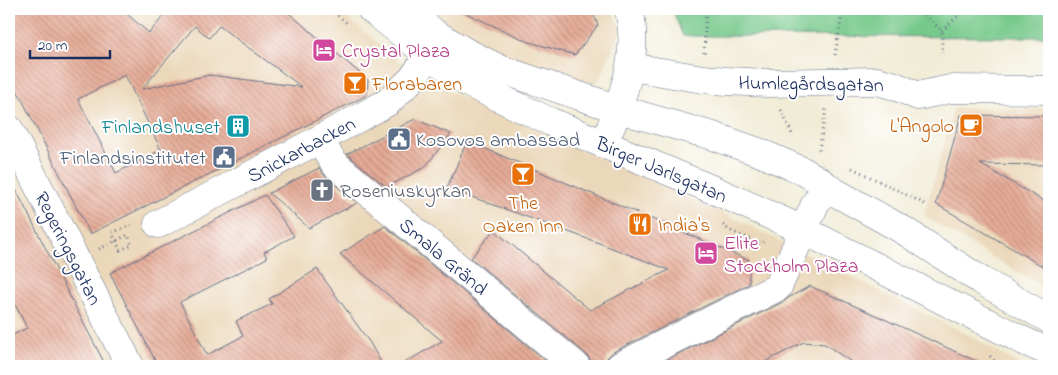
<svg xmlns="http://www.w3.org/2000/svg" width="1058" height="375" viewBox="0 0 1058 375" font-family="'Indie Flower',sans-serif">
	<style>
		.built { fill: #ebd8ba }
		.park { fill: #77c98b; stroke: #497c74 }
		.building { fill: url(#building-back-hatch); fill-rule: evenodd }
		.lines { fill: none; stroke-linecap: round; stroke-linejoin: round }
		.minor-casing { stroke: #667188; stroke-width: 29 }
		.path { stroke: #667188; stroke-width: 3; stroke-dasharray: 1 4; stroke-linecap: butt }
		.minor { stroke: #fff; stroke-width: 28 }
		.labels { text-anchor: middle; stroke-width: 4; stroke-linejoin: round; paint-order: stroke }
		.hotel-label { font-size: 20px; fill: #b23c85; stroke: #fff; text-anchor: start }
		.food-label { font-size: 20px; fill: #c56008; stroke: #fff; text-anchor: start }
		.street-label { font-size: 20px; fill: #1b2f5e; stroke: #fff }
		.culture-label { font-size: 20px; fill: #0d838f; stroke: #fff; text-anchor: end }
		.service-label { font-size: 20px; fill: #4e5e75; stroke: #fff; text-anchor: start }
		.worship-label { font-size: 20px; fill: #5b616d; stroke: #fff; text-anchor: start }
	</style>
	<defs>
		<pattern id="building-back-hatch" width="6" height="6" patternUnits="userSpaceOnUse" patternTransform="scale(1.25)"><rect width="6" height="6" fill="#e7ac97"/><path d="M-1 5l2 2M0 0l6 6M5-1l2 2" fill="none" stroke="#ba8c7e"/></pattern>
	</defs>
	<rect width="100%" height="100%" fill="#fff"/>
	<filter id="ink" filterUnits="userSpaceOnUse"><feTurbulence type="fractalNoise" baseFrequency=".02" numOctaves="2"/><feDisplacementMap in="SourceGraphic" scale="10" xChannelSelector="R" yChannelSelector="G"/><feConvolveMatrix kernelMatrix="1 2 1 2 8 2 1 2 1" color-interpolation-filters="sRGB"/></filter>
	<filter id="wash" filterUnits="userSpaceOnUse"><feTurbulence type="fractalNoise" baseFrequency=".0096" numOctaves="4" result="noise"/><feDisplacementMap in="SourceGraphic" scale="20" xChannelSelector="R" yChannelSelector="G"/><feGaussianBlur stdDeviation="1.12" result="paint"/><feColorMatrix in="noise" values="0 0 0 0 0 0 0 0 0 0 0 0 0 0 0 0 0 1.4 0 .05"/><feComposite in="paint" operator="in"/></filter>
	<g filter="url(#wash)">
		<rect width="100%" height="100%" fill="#f1ecd6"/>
		<!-- built -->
		<g class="built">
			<path d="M9,9h328l80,67 319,143 232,116 54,31h-1013z"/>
			<path d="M430,9h182l9,21 -22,51 -13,6 -80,-26 -58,-37z"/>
			<path d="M954,108l95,1v182l-125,-75z"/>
		</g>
		<!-- park -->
		<path class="park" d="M672,9h377v28l-366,-1z"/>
		<g id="blocks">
			<!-- building -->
			<g class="building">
				<path d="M9,9h112l28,24 21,-24h114l84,71 -1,15 -277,139 -81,-160zM195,26l14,12 10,-12 83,61 -92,-12 -68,14zM125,75l36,75 -45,23 -38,-74z"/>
				<path d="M457,9h134l7,16 -23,30 -46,-13z"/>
				<path d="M961,115l88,1v49l-69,-1 69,40v66l-113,-66z"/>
				<path d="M415,119l36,15 -26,33 -38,20 -40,-33z"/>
				<path d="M467,141l282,119v24l-136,68 -6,6 -2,8h-11l-3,-2 -1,-4 -4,-6 -115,-96 23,-28 96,80 79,-40 -70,-27 -152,-55z"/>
				<path d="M319,168l7,9 31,26 -48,25 -40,-35z"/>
				<path d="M9,176l75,148 22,42h-97v-29l18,-9 -18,-35z"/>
				<path d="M265,195l29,41 -30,16 3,6 -87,44 27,53 36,-19 -7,-15 36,-17 -3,-5 48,-30 53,74 13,23h-225l-48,-93z"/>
				<path d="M385,226l167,140h-153l43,-25 -102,-87z"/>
				<path d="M810,286l72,32 105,48h-130l-32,-22 -21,-2 -47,24h-103l131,-65 3,-3z"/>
			</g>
		</g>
	</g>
	<g filter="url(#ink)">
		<use href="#blocks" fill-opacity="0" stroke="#667188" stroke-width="1"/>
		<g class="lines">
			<!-- minor casing -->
			<g class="minor-casing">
				<g id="minor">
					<path d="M371,9l58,46 39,28 83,39 165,69 87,39 223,112 23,10"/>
					<path d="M407,9l27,24 32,19 34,17 118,40 95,27 48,17 42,18 17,10 13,10 70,39 79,51 67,38"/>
					<path d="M631,67l72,12 24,2 40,2 110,-2 18,5 23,10 32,-7 99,1"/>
					<path d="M611,127c15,-41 28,-74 18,-118"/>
					<path d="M9,129l121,237"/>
					<path d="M318,140l18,25 240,201"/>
					<path d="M158,224l160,-84 70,-38 24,-23 17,-24"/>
					<path d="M620,366l158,-79 38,-85c5,-7 9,-10 17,-11"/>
				</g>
			</g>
			<!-- path -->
			<g class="path">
				<path d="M330,9l17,14"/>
				<path d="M905,9l23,8"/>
				<path d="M925,9l3,9 14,13v22"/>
				<path d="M942,31l23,-22"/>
				<path d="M704,53l2,-44"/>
				<path d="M835,55l8,-46"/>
				<path d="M781,110l12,26"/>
				<path d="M819,150l7,-41"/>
				<path d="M852,168l75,37"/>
				<path d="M723,225l6,5 32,14 2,-2"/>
				<path d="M99,249l2,-1 27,-13 4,10 -12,5 -8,-17 20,-9"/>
				<path d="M990,356l9,10"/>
			</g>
			<!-- minor -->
			<use href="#minor" class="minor"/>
		</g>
	</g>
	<!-- icons -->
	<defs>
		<g id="hotel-square" transform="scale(1.25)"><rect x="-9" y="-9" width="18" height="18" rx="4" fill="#d1479c" stroke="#fff"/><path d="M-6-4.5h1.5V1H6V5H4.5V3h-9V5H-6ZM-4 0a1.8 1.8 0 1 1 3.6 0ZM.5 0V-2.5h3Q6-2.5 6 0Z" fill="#fff"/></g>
		<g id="bar-square" transform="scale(1.25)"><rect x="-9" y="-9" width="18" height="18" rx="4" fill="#e8710a" stroke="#fff"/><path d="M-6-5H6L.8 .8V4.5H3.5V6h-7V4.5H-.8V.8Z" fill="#fff"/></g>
		<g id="cafe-square" transform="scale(1.25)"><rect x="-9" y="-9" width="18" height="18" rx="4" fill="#e8710a" stroke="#fff"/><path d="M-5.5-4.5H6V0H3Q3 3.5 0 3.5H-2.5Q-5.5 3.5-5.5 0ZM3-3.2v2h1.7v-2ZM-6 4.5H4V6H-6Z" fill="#fff"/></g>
		<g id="building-square" transform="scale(1.25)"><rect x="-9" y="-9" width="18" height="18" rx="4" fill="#0f9aa8" stroke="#fff"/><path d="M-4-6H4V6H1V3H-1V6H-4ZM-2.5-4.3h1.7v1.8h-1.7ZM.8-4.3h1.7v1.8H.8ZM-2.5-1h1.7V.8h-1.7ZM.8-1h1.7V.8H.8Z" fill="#fff"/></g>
		<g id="civic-square" transform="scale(1.25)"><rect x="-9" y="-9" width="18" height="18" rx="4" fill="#5c6f8a" stroke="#fff"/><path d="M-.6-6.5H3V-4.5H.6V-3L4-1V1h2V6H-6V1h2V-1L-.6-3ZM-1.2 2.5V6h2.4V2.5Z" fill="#fff"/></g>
		<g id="church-square" transform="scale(1.25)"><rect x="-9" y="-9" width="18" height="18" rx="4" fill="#6b7280" stroke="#fff"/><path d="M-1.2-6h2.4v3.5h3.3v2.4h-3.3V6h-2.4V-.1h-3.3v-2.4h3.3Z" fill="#fff"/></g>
		<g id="restaurant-square" transform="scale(1.25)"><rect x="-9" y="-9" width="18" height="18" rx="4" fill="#e8710a" stroke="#fff"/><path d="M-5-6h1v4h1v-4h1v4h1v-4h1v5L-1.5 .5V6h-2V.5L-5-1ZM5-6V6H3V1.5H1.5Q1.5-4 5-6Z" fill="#fff"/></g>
	</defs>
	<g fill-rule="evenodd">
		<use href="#hotel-square" x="324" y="50"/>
		<use href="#bar-square" x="355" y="83"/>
		<use href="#cafe-square" x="971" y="125"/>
		<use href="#building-square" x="238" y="126"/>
		<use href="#civic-square" x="399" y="139"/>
		<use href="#civic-square" x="224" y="157"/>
		<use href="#bar-square" x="523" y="174"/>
		<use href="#church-square" x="322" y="190"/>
		<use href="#restaurant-square" x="640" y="224"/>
		<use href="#hotel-square" x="706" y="253"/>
	</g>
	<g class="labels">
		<!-- hotel labels -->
		<g class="hotel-label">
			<text x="342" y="57">Crystal Plaza</text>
			<text x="724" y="249">Elite<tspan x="724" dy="23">Stockholm Plaza</tspan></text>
		</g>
		<!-- food labels -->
		<g class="food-label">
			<text x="372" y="90">Florabaren</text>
			<text x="954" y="132" text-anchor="end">L'Angolo</text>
			<text x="523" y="209" text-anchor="middle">The<tspan x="523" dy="23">Oaken Inn</tspan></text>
			<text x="658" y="231">India's</text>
		</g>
		<!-- street labels -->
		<g class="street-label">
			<text transform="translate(811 83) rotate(1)" y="7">Humlegårdsgatan</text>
			<text transform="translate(301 149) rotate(-28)" y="7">Snickarbacken</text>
			<text transform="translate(662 169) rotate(23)" y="7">Birger Jarlsgatan</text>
			<text transform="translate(69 248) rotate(63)" y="7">Regeringsgatan</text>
			<text transform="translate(444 256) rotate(40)" y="7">Smala Gränd</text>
		</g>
		<!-- culture labels -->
		<g class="culture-label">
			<text x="220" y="133">Finlandshuset</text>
		</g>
		<!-- service labels -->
		<g class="service-label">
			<text x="416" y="146">Kosovos ambassad</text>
			<text x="206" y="164" text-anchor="end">Finlandsinstitutet</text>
		</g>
		<!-- worship labels -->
		<g class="worship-label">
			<text x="340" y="197">Roseniuskyrkan</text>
		</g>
	</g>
	<!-- margin -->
	<rect width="1058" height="375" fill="none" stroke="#fff" stroke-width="30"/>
	<!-- scale -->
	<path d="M30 50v8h80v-8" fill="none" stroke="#1b2f5e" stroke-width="2.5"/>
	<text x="38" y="50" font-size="15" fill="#1b2f5e" stroke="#ffffff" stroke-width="4" paint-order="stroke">20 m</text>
</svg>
